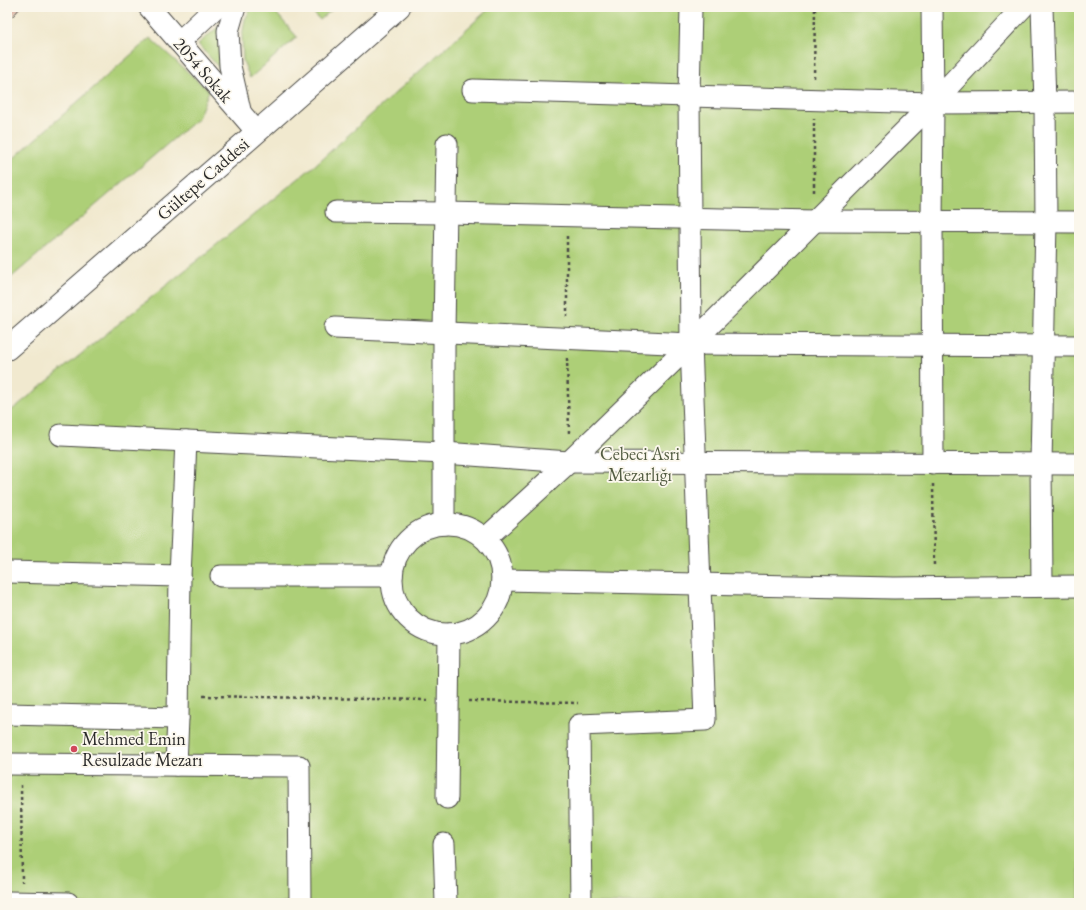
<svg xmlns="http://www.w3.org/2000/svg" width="1086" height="910" viewBox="0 0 1086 910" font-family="'EB Garamond',serif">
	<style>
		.green { fill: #adcf77; stroke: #6c7d51 }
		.building { fill: #d8a798 }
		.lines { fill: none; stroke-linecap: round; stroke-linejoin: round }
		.minor-casing { stroke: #494844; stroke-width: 23 }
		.major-casing { stroke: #494844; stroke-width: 24 }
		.path { stroke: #494844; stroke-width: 2.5; stroke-dasharray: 3 3; stroke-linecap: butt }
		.minor { stroke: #fff; stroke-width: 21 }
		.major { stroke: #fff; stroke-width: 22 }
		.poi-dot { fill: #d1495b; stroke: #fbf7ec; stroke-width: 1.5 }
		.labels { text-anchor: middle; stroke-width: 3.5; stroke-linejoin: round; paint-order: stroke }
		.street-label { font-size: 18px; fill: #2b2b2b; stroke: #fbf7ec }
		.park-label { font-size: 18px; fill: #525c42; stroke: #fbf7ec }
		.poi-label { font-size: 18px; fill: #2b2b2b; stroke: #fbf7ec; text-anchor: start }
	</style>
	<rect width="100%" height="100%" fill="#fbf7ec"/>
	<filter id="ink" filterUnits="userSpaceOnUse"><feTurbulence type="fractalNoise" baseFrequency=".025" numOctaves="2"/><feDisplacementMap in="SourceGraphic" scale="8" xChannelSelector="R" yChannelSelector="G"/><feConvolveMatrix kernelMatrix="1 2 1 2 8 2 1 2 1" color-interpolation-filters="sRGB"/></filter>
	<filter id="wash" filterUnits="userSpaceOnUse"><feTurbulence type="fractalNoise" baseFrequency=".012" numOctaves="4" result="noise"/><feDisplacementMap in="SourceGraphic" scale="16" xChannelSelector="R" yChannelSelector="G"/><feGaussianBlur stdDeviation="0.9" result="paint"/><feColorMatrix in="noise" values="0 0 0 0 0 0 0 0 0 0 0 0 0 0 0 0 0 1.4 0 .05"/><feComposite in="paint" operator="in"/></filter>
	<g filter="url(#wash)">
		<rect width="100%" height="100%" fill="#f1e9cf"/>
		<!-- green -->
		<g class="green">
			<path d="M252,7h19l26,30 -47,41 -7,-17 -1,-24 3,-18z"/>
			<path d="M308,7h27l-15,13z"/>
			<path d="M491,7h588v896h-1072v-489l307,-248z"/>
			<path d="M224,22l4,56 -30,-34z"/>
			<path d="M150,38l59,53 -11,27 -191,163v-117z"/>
		</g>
		<g id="blocks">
			<!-- building -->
			<path class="building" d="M7,7h14l-9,10 -5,-4z"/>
		</g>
	</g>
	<g filter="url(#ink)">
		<use href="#blocks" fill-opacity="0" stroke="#494844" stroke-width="1"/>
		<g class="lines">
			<!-- minor casing -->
			<g class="minor-casing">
				<g id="minor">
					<path d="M149,7l108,125"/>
					<path d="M235,7l-7,24 2,35 10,44"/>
					<path d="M932,7l1,96 -1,119 1,242"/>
					<path d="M1042,7l3,96 1,119 -5,241 1,123"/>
					<path d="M179,42l37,-35"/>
					<path d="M473,90l460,13 146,-1"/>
					<path d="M336,212l110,1 368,8 265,1"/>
					<path d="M335,328l356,16 388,2"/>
					<path d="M61,435l383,18 125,9 510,2"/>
					<circle cx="447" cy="579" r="55"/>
					<path d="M444,524v-192l3,-188"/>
					<path d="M486,538l83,-76 122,-118 242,-241 90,-96"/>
					<path d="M7,572l173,4"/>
					<path d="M221,576h171"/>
					<path d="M502,580l392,8 185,-2"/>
					<path d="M7,714l171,4"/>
					<path d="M7,764l292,2 1,137"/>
					<path d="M176,765l2,-47 2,-142 6,-135"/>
					<path d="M447,798l2,-164"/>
					<path d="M444,844l2,59"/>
					<path d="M7,902l61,1"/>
					<path d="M581,903l-2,-178 126,-5 -14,-376 -2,-247 2,-90"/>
				</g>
			</g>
			<!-- major casing -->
			<g class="major-casing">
				<path id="major" d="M7,349l242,-210 150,-132"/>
			</g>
			<!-- path -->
			<g class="path">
				<path d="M814,78l1,-71"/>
				<path d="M814,192v-73"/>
				<path d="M567,317v-81"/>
				<path d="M567,358l2,75"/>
				<path d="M933,484l1,83"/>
				<path d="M203,696l225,4"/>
				<path d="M469,701l109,2"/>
				<path d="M21,785l1,97"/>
			</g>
			<!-- minor -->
			<use href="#minor" class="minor"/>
			<!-- major -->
			<use href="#major" class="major"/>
		</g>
	</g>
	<!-- markers -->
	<circle class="poi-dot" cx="74" cy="749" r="4"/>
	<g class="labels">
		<!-- street labels -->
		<g class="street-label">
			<text transform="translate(203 70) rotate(49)" y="6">2054 Sokak</text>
			<text transform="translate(203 179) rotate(-41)" y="6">Gültepe Caddesi</text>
		</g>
		<!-- park labels -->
		<g class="park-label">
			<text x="640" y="460">Cebeci Asri<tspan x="640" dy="21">Mezarlığı</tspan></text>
		</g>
		<!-- poi labels -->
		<g class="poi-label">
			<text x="82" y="745">Mehmed Emin<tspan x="82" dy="21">Resulzade Mezarı</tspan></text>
		</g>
	</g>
	<!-- margin -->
	<rect width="1086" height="910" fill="none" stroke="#fbf7ec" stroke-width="24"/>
</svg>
